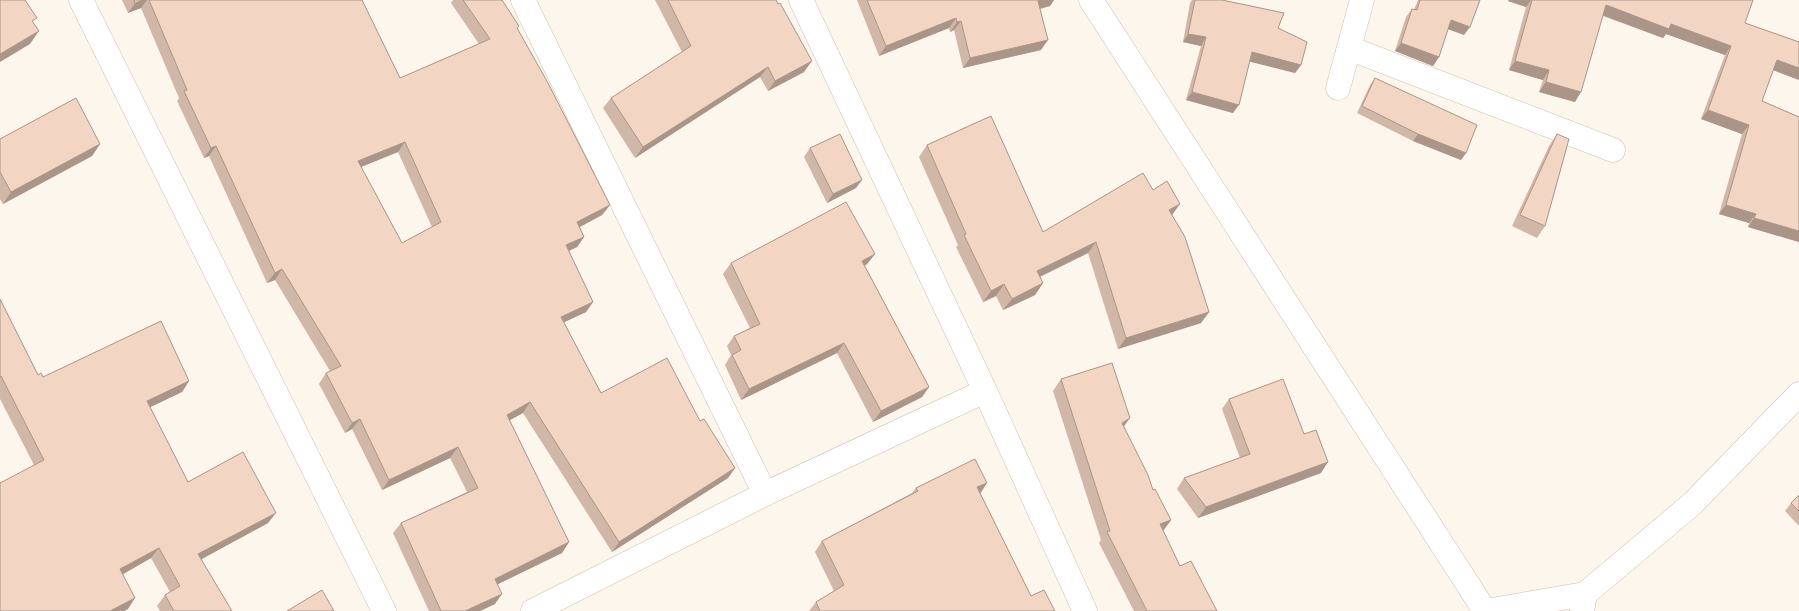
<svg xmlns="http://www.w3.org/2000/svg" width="1799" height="611" viewBox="0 0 1799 611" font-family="'DM Sans',sans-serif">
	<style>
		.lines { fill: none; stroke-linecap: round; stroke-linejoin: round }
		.street-casing { stroke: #d1beb0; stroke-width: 25 }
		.street { stroke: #fff; stroke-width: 24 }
		.wall { fill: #d1b7a8; fill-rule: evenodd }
		.shaded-wall { fill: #aa9588 }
		.building { fill: #f3d5c3; stroke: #aa9588; fill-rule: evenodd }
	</style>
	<rect width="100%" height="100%" fill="#fdf6ec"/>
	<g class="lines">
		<!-- street casing -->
		<g class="street-casing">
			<g id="street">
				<path d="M81,0l303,611"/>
				<path d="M523,0l242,494"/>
				<path d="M801,0l184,391 100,220"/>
				<path d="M1091,0l394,611"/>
				<path d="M1349,48l264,102"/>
				<path d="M1338,88l24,-88"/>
				<path d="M533,611l232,-117 220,-103"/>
				<path d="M1486,611l99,-17"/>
				<path d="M1582,611l3,-17 107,-90 107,-110"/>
			</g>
		</g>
		<!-- street -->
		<use href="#street" class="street"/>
	</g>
	<!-- wall -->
	<g class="wall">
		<path d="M122,0h240l38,78 79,-34 -28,-41 2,-3h49l17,26 -2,3 93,176 -8,10 -22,12 4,10 -7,10 -8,4 24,51 -7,10 -22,10 37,71 99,28 35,47 -7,10 -116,74 -89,-139 -14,7 60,122 -7,11 -64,31 -3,20 -15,7h-51l-36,-78 8,-10 66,-31 -17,-34 -68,32 -30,-61 -7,4 -26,-49 7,-11 4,-2 -55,-91 -8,3 -58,-127 -5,2 -27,-57 2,-3 -38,-90 -13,5zM398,152l34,75 -30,16 -41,-76z"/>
		<path d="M655,0h121l28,72 -36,19 -8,-14 -125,81 -32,-50 8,-10 71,-46z"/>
		<path d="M857,0h197l-4,6 -10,3 1,41 -78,18 -9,-38 -4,2 -1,-4 -70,28z"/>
		<path d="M1192,0h30l56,28 23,37 -6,8 -45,-12 -17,52 -47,-13 15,-54 -18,-4 7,-39z"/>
		<path d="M1418,0h62l-16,35 -16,-6 -9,28 -6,9 -38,-15 11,-34 6,-8 2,1z"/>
		<path d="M1509,0h244l-8,23 54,19v38l-26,-10 -11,31 37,16v125l-51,-15 1,-4 -30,-9 23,-80 -41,-15 24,-64 -59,-21 -3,4 -60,-22 -28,86 -36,-10 4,-12 -34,-10 17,-63 -18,-6z"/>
		<path d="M1375,78l91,75 -5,7 -48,-19 -56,-28 13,-28z"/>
		<path d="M1557,134l-12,92 -8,12 -25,-12 37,-80z"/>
		<path d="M0,139l100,5 -8,12 -89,48 -3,-5z"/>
		<path d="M927,145l116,87 110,-42 19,25 37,97 -8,11 -83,26 -30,-96 -48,24 3,6 -8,12 -32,15 -7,-14 -13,6 -27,-55 2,-2 -39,-88z"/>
		<path d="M810,148l46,40 -29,15 -23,-46z"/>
		<path d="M875,254l-8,10 -2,2 64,121 -7,10 -49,25 -36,-69 -96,47 -16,-35 6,-10 -4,-9 7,-10 16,-8 -27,-54 8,-11z"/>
		<path d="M0,299l38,76 5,2 146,4 -7,11 -32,15 38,75 80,41 -67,36 31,52h-72l-3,-5 8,-11 5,-3 -19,-34 -28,16 5,35 -4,2h-124l34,-146 -34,-66z"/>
		<path d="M1061,379l63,47 29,64 18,30 -8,11 17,35 37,45h-83l-35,-68 2,-3 -48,-149z"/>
		<path d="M1229,399l75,35 17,39 -123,45 -21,-29 7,-11 56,-20 -18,-49z"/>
		<path d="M916,488l64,5 51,103 24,15h-246l7,-9 18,-11 -19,-39 7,-11 90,-48z"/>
		<path d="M1799,495v31l-14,-15 6,-8z"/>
	</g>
	<!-- shaded-wall -->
	<g class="shaded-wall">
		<path d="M143,0h4l-6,8 -13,5 7,-10z"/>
		<path d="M1043,0h11l-4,6 -19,5 7,-10z"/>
		<path d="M1509,0h22l-5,7 -18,-6z"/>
		<path d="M1606,5l65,19 60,22 -6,9 -59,-21 -3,4 -64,-24z"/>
		<path d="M956,18l-7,10 -70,28 7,-10z"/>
		<path d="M1451,20l19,7 -6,8 -19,-7z"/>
		<path d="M961,21l-7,9 -4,2 7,-10z"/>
		<path d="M39,31l-9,13 -30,18v-8z"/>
		<path d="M1188,34l18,3 -5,9 -18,-4z"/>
		<path d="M1048,40l-7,10 -78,18 7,-10z"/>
		<path d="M1401,43l38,14 -6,9 -38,-15z"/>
		<path d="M1252,52l49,13 -6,8 -48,-12z"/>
		<path d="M1777,60l22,8v12l-29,-11z"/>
		<path d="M812,61l-8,11 -36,19 7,-10z"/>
		<path d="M1515,61l34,9 -6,10 -34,-10z"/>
		<path d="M768,67l-8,10 -125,81 8,-11z"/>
		<path d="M1546,82l35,10 -6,10 -36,-10z"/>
		<path d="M1192,92l47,13 -6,8 -47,-13z"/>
		<path d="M1708,110l41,15 -7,9 -41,-15z"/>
		<path d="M1418,134l48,19 -5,7 -48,-19z"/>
		<path d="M405,142l-7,10 -47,19 7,-10z"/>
		<path d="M100,144l-8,12 -89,48 8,-12z"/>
		<path d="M216,146l-7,10 -5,2 7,-10z"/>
		<path d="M862,180l-6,8 -29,15 6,-9z"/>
		<path d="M1180,204l-8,11 -3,-5z"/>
		<path d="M610,205l-8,10 -32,17 7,-10z"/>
		<path d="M1726,205l30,9 -7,9 -30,-9z"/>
		<path d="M1754,218l45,13v11l-51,-15z"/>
		<path d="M584,237l-7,10 -18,8 7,-10z"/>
		<path d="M1096,242l-8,11 -59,29 8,-11z"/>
		<path d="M875,254l-8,10 -12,7 7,-10z"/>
		<path d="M282,269l-7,11 -8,3 8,-10z"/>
		<path d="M1043,283l-8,12 -32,15 9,-11z"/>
		<path d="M1004,284l-8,12 -13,6 8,-11z"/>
		<path d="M593,302l-7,10 -32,15 7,-10z"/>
		<path d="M1209,312l-8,11 -83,26 8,-11z"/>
		<path d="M844,343l-7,10 -96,47 8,-11z"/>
		<path d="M189,381l-7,11 -42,20 7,-11z"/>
		<path d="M929,387l-7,10 -49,25 8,-11z"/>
		<path d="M530,402l-7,11 -24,13 8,-11z"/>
		<path d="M1130,418l-8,11v-6z"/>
		<path d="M360,419l-8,10 -7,4 7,-10z"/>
		<path d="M458,447l-8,11 -68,32 7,-10z"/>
		<path d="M1328,462l-7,11 -123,45 8,-11z"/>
		<path d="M735,468l-7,10 -116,74 7,-10z"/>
		<path d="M987,483l-7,11 -3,-7z"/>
		<path d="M276,513l-8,10 -77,42 7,-11z"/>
		<path d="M1171,520l-8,11 -3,-7z"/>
		<path d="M569,542l-7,11 -74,36 7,-10z"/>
		<path d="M159,548l-8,10 -38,22 7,-11z"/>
		<path d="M502,594l-7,10 -15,7h-15z"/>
		<path d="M135,598l-7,11 -4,2h-14z"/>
	</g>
	<!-- building -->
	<g class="building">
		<path d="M0,0h25l12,18 -5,3 7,10 -39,23z"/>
		<path d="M134,0h9l-8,3z"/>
		<path d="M149,0h213l38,78 90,-39 -27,-39h39l17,26 -2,2 31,55 62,122 -33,17 7,15 -18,8 27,57 -32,15 40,76 66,-35 33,63 4,-2 31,49 -116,74 -89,-140 -23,13 62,127 -74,37 7,15 -37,17h-24l-40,-88 77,-35 -20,-41 -69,33 -29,-61 -8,4 -26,-50 15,-7 -59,-97 -7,4 -59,-127 -5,2 -27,-57 3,-1zM405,142l36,80 -39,21 -44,-82z"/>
		<path d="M668,0h108l2,4 2,-1 32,58 -37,20 -7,-14 -125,80 -32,-49 80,-52z"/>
		<path d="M867,0h176l-5,1 10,39 -78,18 -9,-37 -4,1 -1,-4 -70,28z"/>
		<path d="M1195,0h27l62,13 -6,15 29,14 -6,23 -49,-13 -13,53 -47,-13 14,-55 -18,-3z"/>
		<path d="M1420,0h60l-10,27 -19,-7 -12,37 -38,-14 11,-34 5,1z"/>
		<path d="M1532,0h221l-8,23 54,19v26l-22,-8 -15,41 37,16v114l-45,-13 2,-4 -30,-9 23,-80 -41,-15 23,-64 -60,-22 -2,5 -63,-24 -25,87 -35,-10 3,-12 -34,-9z"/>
		<path d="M1375,78l102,47 -11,28 -48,-19 -56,-28z"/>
		<path d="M76,98l24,46 -89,48 -11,-20v-33z"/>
		<path d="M991,116l52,116 100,-59 10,17 14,-9 13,23 -11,6 16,27 24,75 -83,26 -30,-96 -59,29 6,12 -31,16 -8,-15 -13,7 -27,-56 2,-1 -39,-89z"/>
		<path d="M840,134l22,46 -29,14 -23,-46z"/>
		<path d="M1557,134l12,5 -24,87 -25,-11z"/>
		<path d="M846,202l29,52 -13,7 67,126 -48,24 -37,-68 -95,46 -17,-34 9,-5 -7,-14 26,-12 -29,-61z"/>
		<path d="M0,299l38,76 3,-2 2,4 118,-56 28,60 -42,20 41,81 55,-30 33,61 -78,41 34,57h-58l-9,-16 15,-9 -21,-38 -39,21 15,29 -25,13h-110v-128l44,-23 -43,-84 -1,1z"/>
		<path d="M1112,363l18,55 -8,5 26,52 5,15 2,-1 16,31 -11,4 20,42 11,-5 26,50h-70l-40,-79 3,-1 -49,-152z"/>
		<path d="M1283,379l21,55 12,-4 12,32 -122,45 -22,-29 66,-24 -21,-55z"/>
		<path d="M975,459l12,24 -10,4 54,109 13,-6 11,21h-235l-4,-9 28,-17 -22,-44 96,-50 -2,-3z"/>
		<path d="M1799,495v16l-8,-8z"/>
		<path d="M322,590l12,21h-47z"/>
	</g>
</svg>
